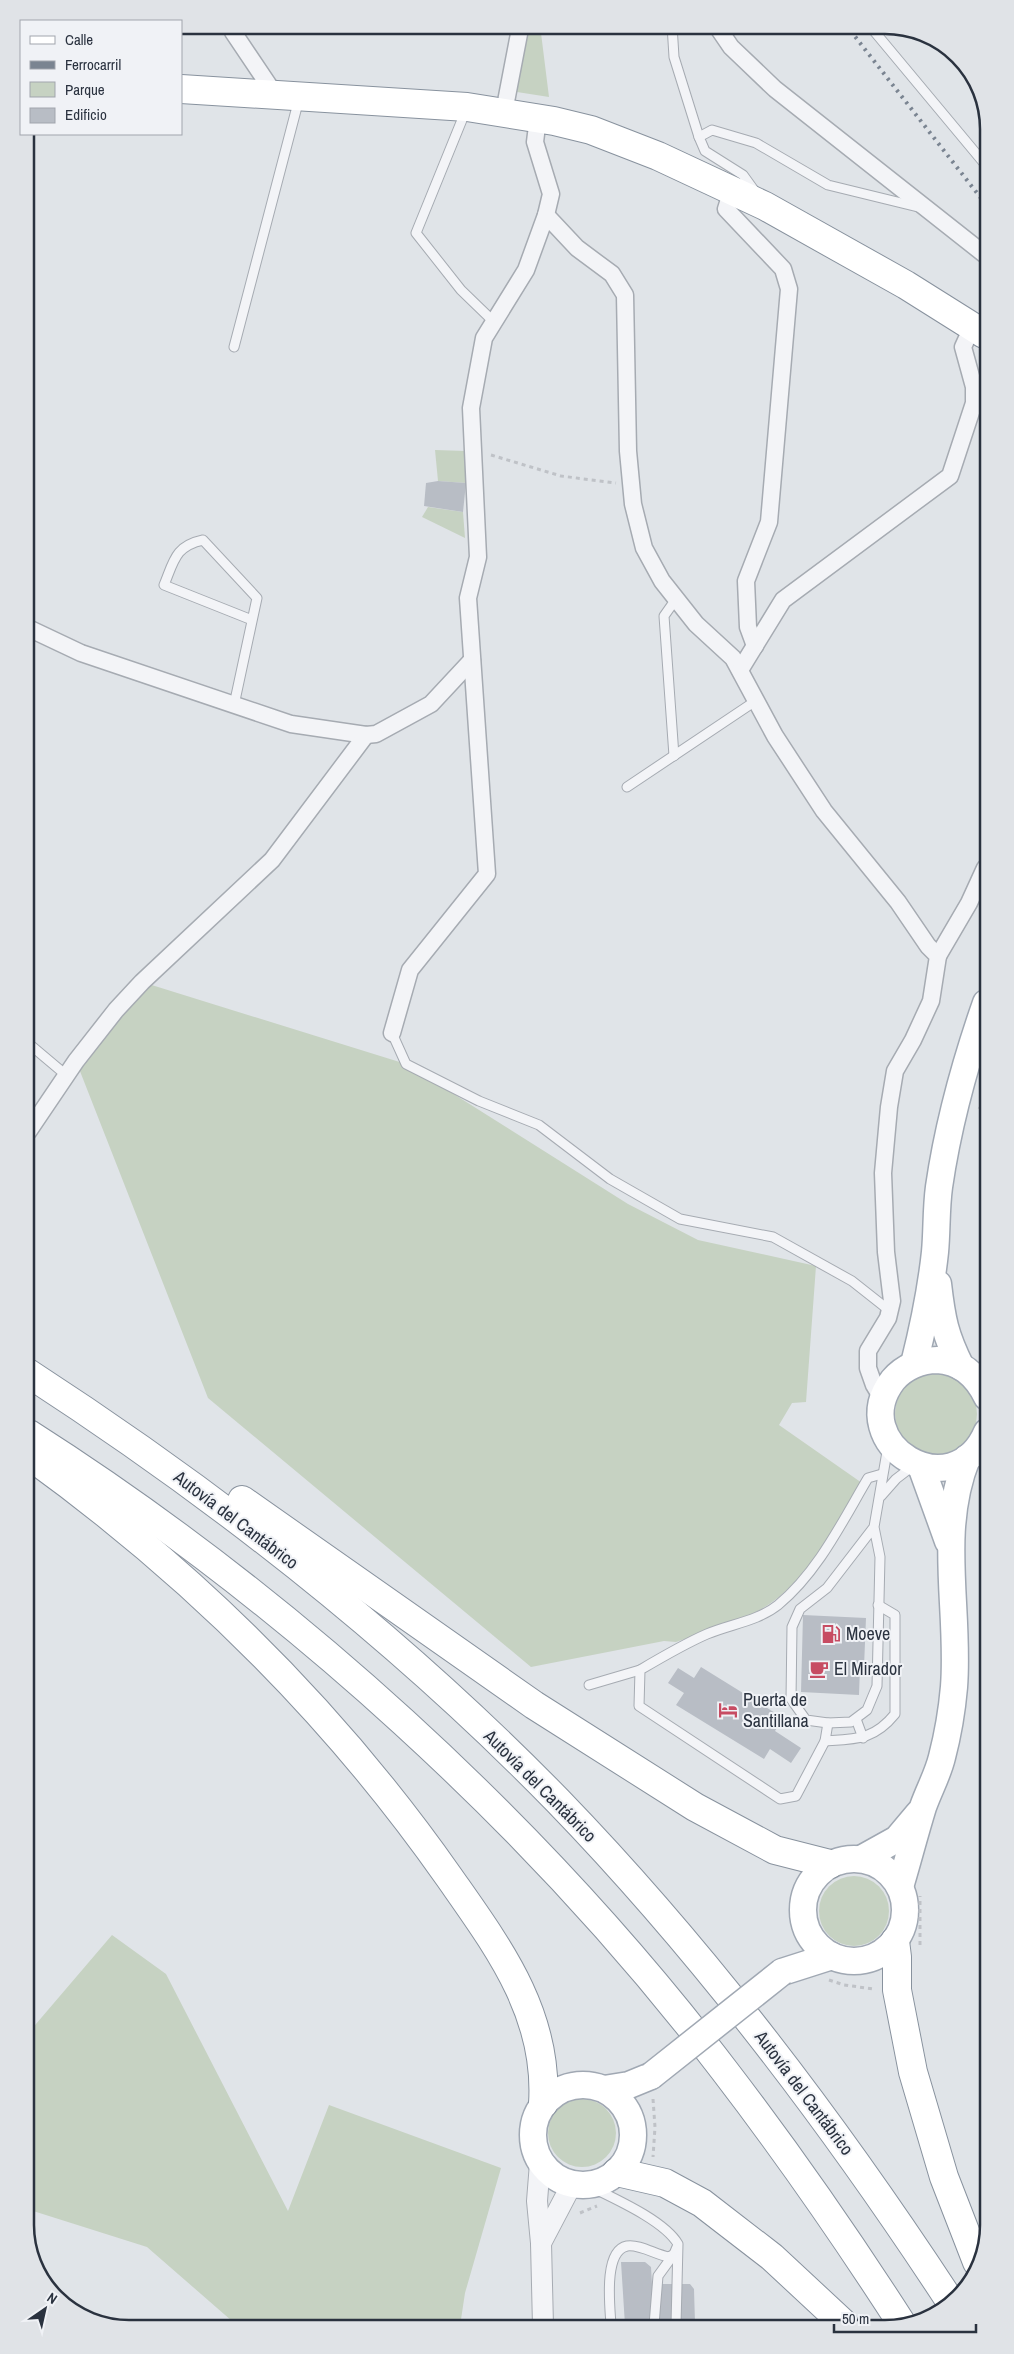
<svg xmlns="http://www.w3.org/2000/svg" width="1014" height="2354" viewBox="0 0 1014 2354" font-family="'Archivo Narrow',sans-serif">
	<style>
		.green { fill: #c6d2c2 }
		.building { fill: #b8bdc5 }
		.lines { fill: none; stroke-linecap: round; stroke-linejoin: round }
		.service-casing { stroke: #a6abb2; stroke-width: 11 }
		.minor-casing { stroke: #a6abb2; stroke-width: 19 }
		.tertiary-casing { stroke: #a6abb2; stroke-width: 22 }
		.primary-casing { stroke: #a0a8b3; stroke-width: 29 }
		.trunk-casing { stroke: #88929e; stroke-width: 30 }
		.motorway-casing { stroke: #88929e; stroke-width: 30 }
		.path { stroke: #bfc2c7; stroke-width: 3; stroke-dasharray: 4 4; stroke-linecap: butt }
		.service { stroke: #f3f4f7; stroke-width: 9 }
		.minor { stroke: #f3f4f7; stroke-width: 16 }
		.tertiary { stroke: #f3f4f7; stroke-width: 20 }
		.primary { stroke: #fff; stroke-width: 26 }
		.trunk { stroke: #fff; stroke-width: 28 }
		.motorway { stroke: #fff; stroke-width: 28 }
		.rail { stroke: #7a8491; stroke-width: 4; stroke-dasharray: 2.5 5; stroke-linecap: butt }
		.primary-bridge-casing { stroke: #a0a8b3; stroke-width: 29; stroke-linecap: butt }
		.primary-bridge { stroke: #fff; stroke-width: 26 }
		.labels { text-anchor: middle; stroke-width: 4; stroke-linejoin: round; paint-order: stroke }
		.street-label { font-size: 18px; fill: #2a323f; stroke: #f0f2f6 }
		.poi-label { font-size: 18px; fill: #2a323f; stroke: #f0f2f6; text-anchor: start }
		.rim { fill: none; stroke: #2a323f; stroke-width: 2.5 }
	</style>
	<rect width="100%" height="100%" fill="#e0e4e8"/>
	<!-- green -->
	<g class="green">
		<path d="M521,25h19l9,72 -32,-5z"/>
		<path d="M435,450l31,1v32l-28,-2z"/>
		<path d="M428,507l35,5 2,26 -43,-21z"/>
		<path d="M142,982l264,82 222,140 70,36 118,26 -10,136 -14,1 -13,22 83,58c-29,46 -57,105 -108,130 -24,13 -53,20 -78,29l-12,-1 -133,26 -323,-269 -132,-337z"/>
		<circle cx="936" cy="1414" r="41"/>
		<circle cx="854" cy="1911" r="35"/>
		<path d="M112,1935l54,39 122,237 41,-106 172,63 -36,125 -5,33 -220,2 -93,-81 -117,-37v-179z"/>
		<circle cx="582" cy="2133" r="34"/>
	</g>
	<!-- building -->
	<g class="building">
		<path d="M438,481l28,2 -3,29 -39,-6 2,-23z"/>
		<path d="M803,1615l63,3 -2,49h-4l-1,28 -58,-3z"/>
		<path d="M701,1667l79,49 -5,8 3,2 -3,5 26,17 -10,15 -21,-14 -6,10 -88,-54 8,-12 -16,-10 10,-15 16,10z"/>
		<path d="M621,2262h24l6,5 1,17h38l4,5 1,34 -2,2h-68z"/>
	</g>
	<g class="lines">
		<!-- service casing -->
		<g class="service-casing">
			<g id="service">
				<path d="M672,25l2,32 25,80"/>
				<path d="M869,25l115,138"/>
				<path d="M466,110l-50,123 45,57 32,31"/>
				<path d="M756,193l-13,-18 -38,-24 -6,-14 13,-7 44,13 72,42 90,22"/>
				<path d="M234,347l65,-248"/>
				<path d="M234,705l23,-107 -54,-58c-28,6 -29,21 -39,45l88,35"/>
				<path d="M674,756l-10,-140 12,-17"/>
				<path d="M627,787l130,-87"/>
				<path d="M392,1033l14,31 73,37 60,24 71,54 70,40 93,18 79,44 38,30"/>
				<path d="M28,1043l38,32"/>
				<path d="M881,1496l15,-17 17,-13"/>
				<path d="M874,1527l-47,61 -27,21 -8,18 -1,72 15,21 22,3 23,-1 16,-12 10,-24 3,-129 -6,-30 14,-81"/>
				<path d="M589,1685l51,-15"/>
				<path d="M856,1719l7,19"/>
				<path d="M828,1723l-3,18 -29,55 -16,3 -141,-93 1,-36c22,-13 44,-26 67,-36 24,-10 51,-13 71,-29 40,-33 64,-83 90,-127l14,-4"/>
				<path d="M825,1741c31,-2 49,-1 70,-27v-99l-17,-10"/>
				<path d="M587,2185c26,13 77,35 91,59l-2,81"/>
				<path d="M611,2325c-1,-18 -8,-74 16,-79 13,-2 29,9 42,11l5,-3 3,-7"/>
				<path d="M654,2325l4,-49 16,-22"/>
			</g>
		</g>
		<!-- minor casing -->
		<g class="minor-casing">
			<g id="minor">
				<path d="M232,25l1,7 43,64"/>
				<path d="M716,25l15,22 44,42 209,165"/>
				<path d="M504,112l15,-78v-9"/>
				<path d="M732,190l-6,19 57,60 6,20 -20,233 -23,59 2,46 7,19"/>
				<path d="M546,215l31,33 35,26 13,21 3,156 5,53 11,44 18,33 34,43 37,34 42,78 49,75 74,91 30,44 10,10 -7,45 -18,39 -18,31 -6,36 -6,66 3,79 6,49 -4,17 -20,33v17l6,17 9,15"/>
				<path d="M26,627l55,26 210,71 75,11 10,-1 55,-30 41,-44"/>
				<path d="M740,670l43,-70 167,-124 24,-73v-16l-11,-40 10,-22"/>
				<path d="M938,956l31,-53 16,-35"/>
				<path d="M392,1033l18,-63 77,-96 -19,-276 10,-41 -7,-149 13,-70 42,-68 20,-55 5,-21 -16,-52 3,-24"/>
				<path d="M28,1132l48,-71 40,-51 26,-28 130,-122 94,-125"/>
			</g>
		</g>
		<!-- tertiary casing -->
		<g class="tertiary-casing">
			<g id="tertiary">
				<path d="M540,2163l-3,38 4,42 2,83"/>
				<path d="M541,2243l31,-59"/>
			</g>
		</g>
		<!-- primary casing -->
		<g class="primary-casing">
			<g id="primary">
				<path d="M938,1284c4,35 7,51 23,83"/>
				<path d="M914,1364c9,-36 17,-74 21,-112 2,-21 1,-43 4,-65 9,-62 26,-124 47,-184"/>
				<path d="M987,1397c-10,-21 -26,-36 -50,-37 -16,0 -33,7 -44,20 -49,64 60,131 94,52"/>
				<path d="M921,1466l27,75"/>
				<path d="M861,1859l36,-20 21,-25"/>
				<circle cx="854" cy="1910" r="51"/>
				<path d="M900,1887c8,-27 15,-54 23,-80 6,-17 15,-33 19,-50 6,-23 10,-47 12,-70 6,-77 -17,-155 13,-229"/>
				<path d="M782,1972l50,-16"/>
				<circle cx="583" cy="2135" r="50"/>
				<path d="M604,2089l25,-4 22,-9"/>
			</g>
		</g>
		<!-- trunk casing -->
		<g class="trunk-casing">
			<path id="trunk" d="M181,89l286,18 87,14 37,9 67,26 107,50 141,79 78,49"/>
		</g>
		<!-- motorway casing -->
		<g class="motorway-casing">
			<g id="motorway">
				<path d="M28,1373c191,124 371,265 530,428 148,153 276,323 392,500"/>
				<path d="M29,1434c260,166 508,391 695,636 63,82 122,167 178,254"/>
				<path d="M30,1456c162,117 304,257 419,421 49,70 100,137 94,227"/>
				<path d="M242,1500l292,205 161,102 80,43 55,14"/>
				<path d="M895,1941l2,16v33l16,82 31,105 33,85"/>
				<path d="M617,2172l48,11 37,20 70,54 72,67"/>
			</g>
		</g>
		<!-- path -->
		<g class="path">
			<path d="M491,455l70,21 55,7"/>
			<path d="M979,1109l7,-10"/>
			<path d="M29,1690l1,1"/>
			<path d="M920,1945v-49"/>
			<path d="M829,1980l15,5 30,4"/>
			<path d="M653,2099l2,28 -2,30"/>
			<path d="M580,2213l17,-7"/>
		</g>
		<!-- service -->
		<use href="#service" class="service"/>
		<!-- minor -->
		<use href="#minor" class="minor"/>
		<!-- tertiary -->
		<use href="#tertiary" class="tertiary"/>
		<!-- primary -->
		<use href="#primary" class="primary"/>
		<!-- trunk -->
		<use href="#trunk" class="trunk"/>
		<!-- motorway -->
		<use href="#motorway" class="motorway"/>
		<!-- rail -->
		<path class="rail" d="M846,25l138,177"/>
		<!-- primary-bridge casing -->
		<g class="primary-bridge-casing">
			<path id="primary-bridge" d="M651,2076l131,-104"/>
		</g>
		<!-- primary-bridge -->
		<use href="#primary-bridge" class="primary-bridge"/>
	</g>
	<!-- icons -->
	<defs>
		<g id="fuel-bare" transform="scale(1.5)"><path d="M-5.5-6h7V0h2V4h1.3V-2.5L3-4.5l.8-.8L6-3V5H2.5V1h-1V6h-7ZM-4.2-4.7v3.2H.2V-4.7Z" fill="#c74c63" stroke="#f0f2f6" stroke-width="2.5" paint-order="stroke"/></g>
		<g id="cafe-bare" transform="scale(1.5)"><path d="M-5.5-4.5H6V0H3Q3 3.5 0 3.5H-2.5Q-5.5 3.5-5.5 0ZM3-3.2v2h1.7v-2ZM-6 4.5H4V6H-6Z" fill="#c74c63" stroke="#f0f2f6" stroke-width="2.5" paint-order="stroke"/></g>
		<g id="hotel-bare" transform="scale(1.5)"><path d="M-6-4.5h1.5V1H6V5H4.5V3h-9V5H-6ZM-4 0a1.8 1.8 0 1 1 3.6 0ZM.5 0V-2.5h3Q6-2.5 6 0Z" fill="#c74c63" stroke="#f0f2f6" stroke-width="2.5" paint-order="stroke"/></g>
	</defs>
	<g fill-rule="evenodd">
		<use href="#fuel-bare" x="831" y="1634"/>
		<use href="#cafe-bare" x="819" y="1669"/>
		<use href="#hotel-bare" x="728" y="1710"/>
	</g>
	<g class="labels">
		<!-- street labels -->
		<g class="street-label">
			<text transform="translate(236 1520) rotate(37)" y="6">Autovía del Cantábrico</text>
			<text transform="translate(540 1786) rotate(45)" y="6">Autovía del Cantábrico</text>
			<text transform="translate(804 2093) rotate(53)" y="6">Autovía del Cantábrico</text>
		</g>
		<!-- poi labels -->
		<g class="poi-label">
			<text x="846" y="1640">Moeve</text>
			<text x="834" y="1675">El Mirador</text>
			<text x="743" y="1706">Puerta de<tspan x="743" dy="21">Santillana</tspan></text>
		</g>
	</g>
	<!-- crop -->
	<path d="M0 0H1014V2354H0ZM129 34H885A95 95 0 0 1 980 129V2225A95 95 0 0 1 885 2320H129A95 95 0 0 1 34 2225V129A95 95 0 0 1 129 34Z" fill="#e0e3e7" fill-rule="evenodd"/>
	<path class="rim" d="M129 34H885A95 95 0 0 1 980 129V2225A95 95 0 0 1 885 2320H129A95 95 0 0 1 34 2225V129A95 95 0 0 1 129 34Z"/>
	<!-- legend -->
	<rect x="20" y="20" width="162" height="115" fill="#f0f2f6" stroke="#a1a5ad"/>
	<rect x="30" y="36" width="25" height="8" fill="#ffffff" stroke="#a1a5ad"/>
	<text x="65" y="45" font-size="15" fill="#2a323f">Calle</text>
	<rect x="30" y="61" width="25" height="8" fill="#7a8491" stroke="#a1a5ad"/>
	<text x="65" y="70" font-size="15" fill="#2a323f">Ferrocarril</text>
	<rect x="30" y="82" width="25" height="15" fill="#c6d2c2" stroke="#a1a5ad"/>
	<text x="65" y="95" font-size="15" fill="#2a323f">Parque</text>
	<rect x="30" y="108" width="25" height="15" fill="#b8bdc5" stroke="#a1a5ad"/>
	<text x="65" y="120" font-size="15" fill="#2a323f">Edificio</text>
	<!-- north arrow -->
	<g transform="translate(45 2309) rotate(34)" stroke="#f0f2f6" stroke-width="4" paint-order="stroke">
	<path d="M0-4L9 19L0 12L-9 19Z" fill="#2a323f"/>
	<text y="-8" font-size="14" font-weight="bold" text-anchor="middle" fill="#2a323f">N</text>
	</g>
	<!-- scale -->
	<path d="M834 2324v8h142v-8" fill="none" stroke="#2a323f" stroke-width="2.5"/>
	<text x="842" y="2324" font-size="15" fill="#2a323f" stroke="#f0f2f6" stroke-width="4" paint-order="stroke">50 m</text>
</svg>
